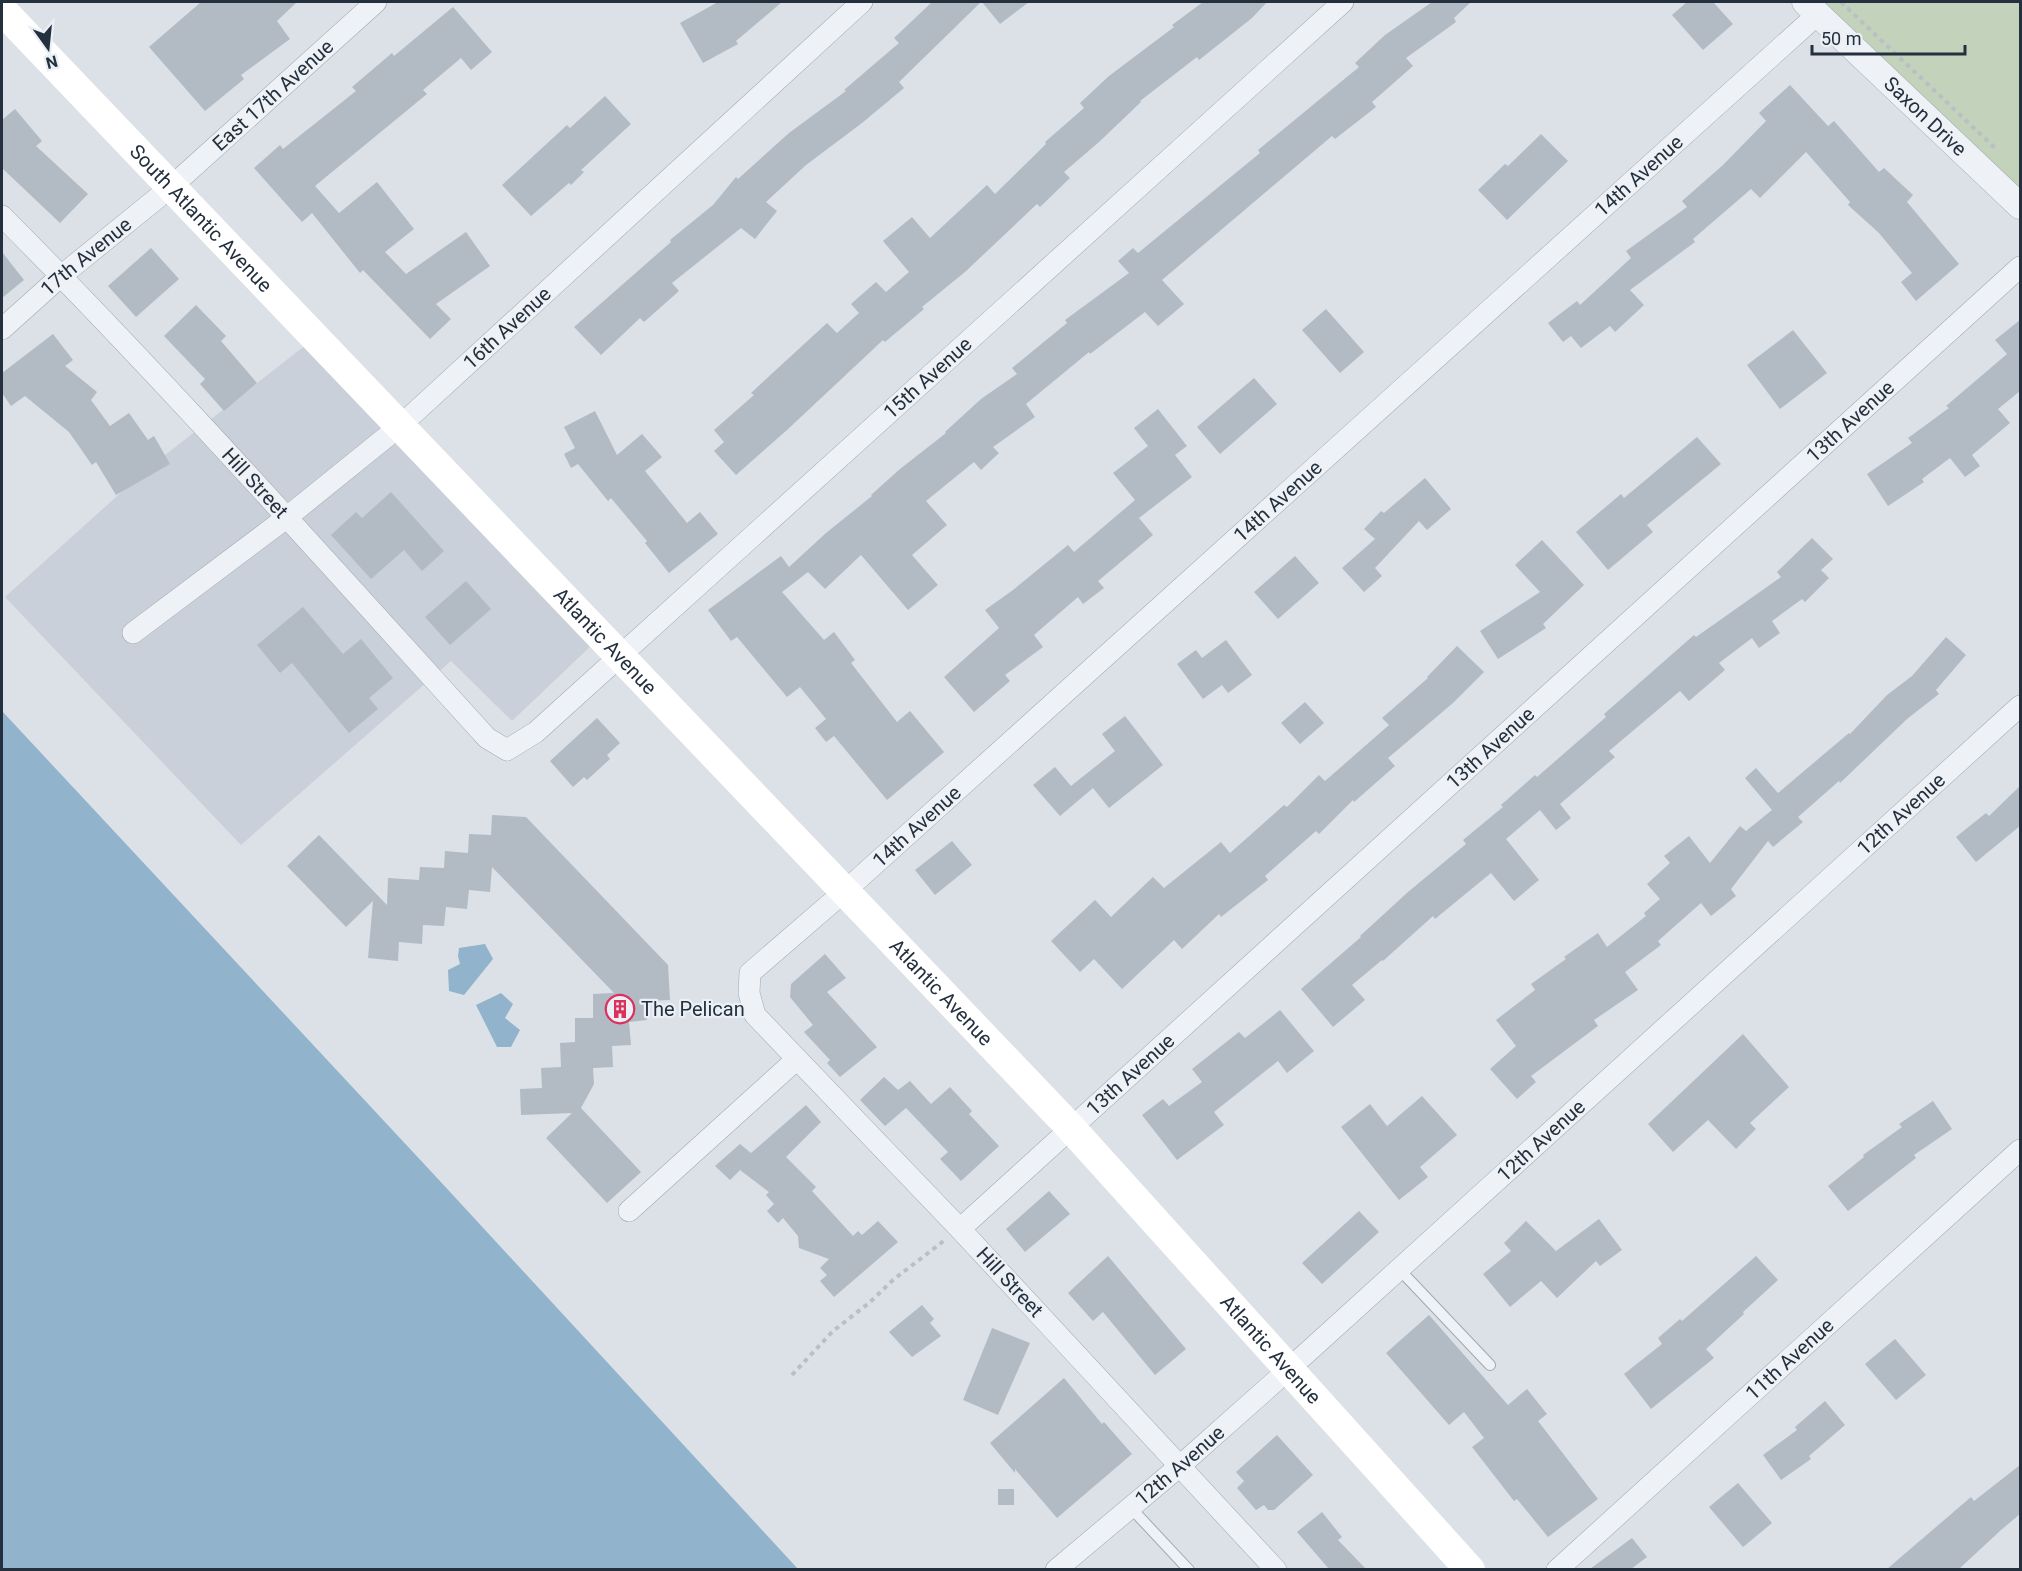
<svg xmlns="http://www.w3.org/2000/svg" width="2022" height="1571" viewBox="0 0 2022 1571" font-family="Roboto,sans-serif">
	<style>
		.built { fill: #c9d0d9 }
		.green { fill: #c3d2bb }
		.water { fill: #91b3cb }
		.building { fill: #b2bac4 }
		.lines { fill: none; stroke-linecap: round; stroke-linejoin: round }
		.service-casing { stroke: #a0a8b1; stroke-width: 12 }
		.minor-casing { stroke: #a0a8b1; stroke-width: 22 }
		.tertiary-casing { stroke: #a0a8b1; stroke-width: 27 }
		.path { stroke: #b9bfc5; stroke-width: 4; stroke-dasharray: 4.5 4.5; stroke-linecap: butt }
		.service { stroke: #eef1f5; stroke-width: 10 }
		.minor { stroke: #eef1f5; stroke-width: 21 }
		.tertiary { stroke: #eef1f5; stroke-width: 26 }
		.secondary { stroke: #fff; stroke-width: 30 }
		.labels { text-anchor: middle; stroke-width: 4.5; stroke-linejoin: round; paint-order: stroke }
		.street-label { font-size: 20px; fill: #24303e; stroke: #eaf0f5 }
		.poi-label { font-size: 20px; fill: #24303e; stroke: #eaf0f5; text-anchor: start }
	</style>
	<rect width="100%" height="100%" fill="#dbe1e7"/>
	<!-- built -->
	<path class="built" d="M307,344l287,299 -82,78 -61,-60 -210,184 -236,-248 141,-127z"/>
	<!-- green -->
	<path class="green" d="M1805,2h215v204z"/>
	<!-- water -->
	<g class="water">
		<path d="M2,711l437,469 359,389h-796z"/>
		<path d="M485,944l8,15 -29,36 -15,-4 -1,-21 12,-6 -2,-8 1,-8z"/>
		<path d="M501,993l12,11 -8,14 15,12 -9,17h-14l-21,-42z"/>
	</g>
	<!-- building -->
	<g class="building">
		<path d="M201,2h96l-20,19 13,18 -49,36 3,4 -39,32 -56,-64z"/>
		<path d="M718,2h64l-46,39 2,3 -35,19 -23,-40z"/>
		<path d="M932,2h49l-82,80 5,6 -42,35 -56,42 -40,37 11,9 -22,28 -14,-11 -69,55 7,8 -35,31 -4,-4 -39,37 -27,-28 97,-85 -1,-2 43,-35 23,-28 2,2 51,-46 57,-42 -2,-1 55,-47 -5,-5z"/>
		<path d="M982,2h47l-29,22z"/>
		<path d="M1203,2h64l-15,16 -53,42 -2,-3 -57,44 1,1 -42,40 -35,30 6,6 -30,29 -3,-3 -72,68 -43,35 2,2 -39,33 -2,-2 -96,90 -51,45 -22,-24 10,-9 -10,-12 40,-35 -3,-2 76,-70 10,10 22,-20 -8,-9 25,-22 10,10 23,-20 -26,-31 29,-24 18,21 57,-53 8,9 51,-50 -1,-2 39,-34 -4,-5 29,-27 65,-49 -2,-2z"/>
		<path d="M1432,2h39l-17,16 2,4 -50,36 7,8 -41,36 4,5 -41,32 -3,-3 -170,144 22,24 -26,22 -13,-14 -55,42 -1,-2 -63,52 9,13 -42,30 6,6 -18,17 -7,-8 -48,39 21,24 -35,30 26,30 -30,25 -47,-55 -36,34 -17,-17 -26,20 42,48 10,-8 21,28 -4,3 46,59 13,-11 34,41 -57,48 -53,-64 -8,6 -11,-14 11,-9 -26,-32 -13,10 -50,-60 -6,4 -23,-31 73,-54 8,11 37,-34 46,-37 -1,-1 29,-26 46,-36 -1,-1 36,-33 36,-25 -5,-6 55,-45 -2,-3 64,-47 -11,-12 15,-13 5,5 122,-100 -2,-3 101,-83 -4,-4 30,-28z"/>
		<path d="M1687,2h26l20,22 -30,26 -31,-35z"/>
		<path d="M453,7l39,45 -21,18 -10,-12 -38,32 4,4 -112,92 24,27 38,-31 37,47 -29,23 21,22 60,-42 24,34 -54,38 15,15 -21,20 -67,-69 -3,3 -48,-60 -10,9 -48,-54 26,-23 3,4 73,-58 -4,-4 40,-34 2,3z"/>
		<path d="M1790,85l38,41 6,-5 45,51 5,-4 29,27 -6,7 52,62 -43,37 -15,-19 11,-9 -33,-40 -31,-28 2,-3 -44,-50 -46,46 -9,-9 -58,50 2,3 -65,48 14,15 -29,27 -5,-6 -29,22 -10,-12 -8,6 -15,-19 29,-22 3,4 51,-47 -5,-7 61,-44 -5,-6 41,-36 43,-44 -7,-8z"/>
		<path d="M605,96l26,28 -50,46 3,2 -13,13 -2,-2 -38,33 -29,-31 65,-60 3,3z"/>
		<path d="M15,109l27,32 -6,5 52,48 -28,29 -58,-55v-48z"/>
		<path d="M1541,134l27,27 -61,59 -29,-30 27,-26 3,2z"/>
		<path d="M151,248l28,31 -43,38 -28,-31z"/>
		<path d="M2,252l22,28 -22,18z"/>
		<path d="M196,305l30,31 -5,5 36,42 -33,28 -24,-27 5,-5 -41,-43z"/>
		<path d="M1326,309l38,43 -24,21 -38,-43z"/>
		<path d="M2020,320v71l-22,18 12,14 -38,32 8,11 -15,11 -15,-19 -28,21 2,3 -36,24 -21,-32 45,-31 -4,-5 41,-30 -3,-2 61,-52 -12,-14z"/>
		<path d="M1793,330l34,43 -47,36 -33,-44z"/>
		<path d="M53,334l20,26 -8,6 32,26 -6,8 19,26 19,-13 19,27 6,-4 16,28 -54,31 -20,-33 -4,3 -23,-33 -44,-36 -14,10 -9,-13v-20z"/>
		<path d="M1254,378l23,26 -57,50 -23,-27z"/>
		<path d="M1158,409l29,37 -12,9 17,22 -53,41 14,17 -55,46 6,7 -21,16 -5,-7 -44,38 9,12 -38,28 5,6 -36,31 -30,-35 55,-49 -14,-18 28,-20 55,-45 6,7 61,-52 -22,-27 35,-27 -14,-18z"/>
		<path d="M595,411l22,44 25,-21 20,23 -17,14 42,52 13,-11 18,22 -49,39 -24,-30 2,-2 -36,-43 -3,3 -30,-37 -7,4 -7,-14 11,-6 -11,-21z"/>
		<path d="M1697,437l24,27 -74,61 6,7 -45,38 -32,-38 45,-38 3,4z"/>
		<path d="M1425,478l26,31 -24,21 -8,-9 -44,47 7,8 -18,16 -22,-24 33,-29 -11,-10 17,-18 3,2z"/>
		<path d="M391,492l53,59 -22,20 -18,-21 -33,29 -40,-44 25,-23 6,6z"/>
		<path d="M1812,538l21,21 -12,11 8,8 -24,24 -3,-3 -30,22 8,12 -21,15 -7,-10 -33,25 6,7 -36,31 -9,-10 -71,60 6,6 -55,47 11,14 -15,12 -16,-20 -34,29 33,41 -25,21 -23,-28 -56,46 -2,-3 -50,45 -1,-1 -30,25 13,15 -32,27 -32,-38 60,-52 -1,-1 48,-44 58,-48 -3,-4 40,-33 -2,-2 34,-30 2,2 69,-60 -2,-3 90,-79 2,2 85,-60 -4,-5z"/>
		<path d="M1542,540l42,45 -41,39 3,4 -48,31 -18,-28 60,-39 -25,-27z"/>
		<path d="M1295,556l24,27 -41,36 -24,-27z"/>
		<path d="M466,581l25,28 -41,36 -25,-28z"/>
		<path d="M303,607l40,47 18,-15 32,39 -24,20 9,11 -29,24 -57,-70 -12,10 -23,-28z"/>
		<path d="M1946,637l20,18 -30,35 3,4 -32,25 -67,64 -1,-2 -41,36 5,5 -30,25 -5,-6 -37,48 5,7 -25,20 -10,-13 -43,38 3,4 -36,27 13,18 -44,30 4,6 -67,50 5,6 -19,17 -27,-30 26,-23 -20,-26 39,-30 -4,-6 35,-25 -2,-2 34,-24 9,14 39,-31 -2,-3 16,-14 -13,-15 23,-21 -6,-7 25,-20 21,27 30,-37 6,5 26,-21 -27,-32 11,-10 22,25 71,-60 1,1 37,-39 25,-19z"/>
		<path d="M1226,640l26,35 -24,18 -6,-8 -19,14 -26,-35 19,-14 6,8z"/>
		<path d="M1457,646l27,26 -31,31 -65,55 7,8 -41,36 -1,-2 -34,34 -3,-3 -51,45 3,4 -47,37 -2,-3 -37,35 -8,-9 -52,49 -28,-30 -14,13 -29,-31 44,-41 16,17 42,-40 11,11 57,-46 9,11 54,-48 3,2 32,-32 6,6 64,-56 -7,-7 46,-40 -1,-1z"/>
		<path d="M1305,702l19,21 -24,21 -19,-21z"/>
		<path d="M1125,716l38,49 -54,43 -16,-20 -33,28 -27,-31 22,-18 16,19 44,-35 -13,-17z"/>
		<path d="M597,718l23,25 -13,12 3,4 -23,21 -3,-3 -11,10 -23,-26z"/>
		<path d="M2020,786v40l-44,36 -20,-25 30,-24 3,3z"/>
		<path d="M492,815l34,2 142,148 2,35 -24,1 1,19 -18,2 2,23 -19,1 1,21 -20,1 1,16 -13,24 60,64 -34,31 -61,-65 26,-25 -51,2 -1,-26 22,-1 -1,-20 20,-1 -1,-24 15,-1v-24h18v-24l21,-1 -122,-126 -2,25 -21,-2 -2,19 -21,-2 -2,19 -21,-1 -1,19 -23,-2 -1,19 -30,-3 5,-57 -27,26 -59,-61 32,-31 68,70 1,-27 31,2 1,-13 24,1 1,-17 23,2 1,-19 22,1z"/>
		<path d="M952,841l20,24 -37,30 -20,-25z"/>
		<path d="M825,954l21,24 -19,14 50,55 -37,30 -13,-14 3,-3 -26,-28 9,-7 -23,-28 1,-13z"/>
		<path d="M1280,1010l34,41 -27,22 -9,-12 -64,51 10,13 -47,35 -35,-45 21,-16 6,7 33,-24 -10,-13 47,-37 6,6z"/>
		<path d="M1743,1034l46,53 -39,36 6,6 -20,20 -28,-29 -35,32 -25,-28z"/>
		<path d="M884,1077l14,13 12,-9 21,23 19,-17 22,24 -3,3 30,32 -38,35 -21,-22 8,-7 -42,-44 -21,18 -25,-26z"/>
		<path d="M1422,1096l35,39 -37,32 8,10 -29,23 -58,-73 29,-23 17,22z"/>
		<path d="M1933,1101l19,28 -38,26 2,3 -68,53 -20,-25 36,-29 -1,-2 39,-28 -3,-3z"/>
		<path d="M806,1105l15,17 -35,35 30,30 -4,4 41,45 5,-5 4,4 16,-14 20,21 -64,55 -14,-16 7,-6 -7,-7 9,-9 -30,-11 -1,-12 -15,-18 -5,5 -11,-12 7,-7 -8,-9 3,-3 -29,-22 -10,10 -15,-14 25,-22 11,9z"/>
		<path d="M1049,1191l21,23 -45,38 -19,-23z"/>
		<path d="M1359,1211l20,21 -57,52 -20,-21z"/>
		<path d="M1599,1219l23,31 -22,16 -4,-5 -39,37 -16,-17 -31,26 -27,-33 28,-23 -7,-8 22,-22 30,30z"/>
		<path d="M1108,1256l78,93 -31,26 -52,-63 -10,9 -25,-28z"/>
		<path d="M1756,1256l22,24 -35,32 1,2 -38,35 8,9 -63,51 -27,-35 38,-30 -4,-6 22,-19 2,2z"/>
		<path d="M922,1305l12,14 -4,4 11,13 -29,21 -23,-25z"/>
		<path d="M1429,1315l79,90 19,-16 20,25 -9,7 60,78 -50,38 -31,-38 -3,2 -42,-54 12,-9 -20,-26 -15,13 -63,-72z"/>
		<path d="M992,1328l38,15 -32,72 -35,-15z"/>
		<path d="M1895,1339l31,36 -30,25 -31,-36z"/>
		<path d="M1064,1378l38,46 2,-2 28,32 -75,64 -42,-49v4l-25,-30z"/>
		<path d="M1825,1401l20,24 -36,31 2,3 -30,21 -18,-25 34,-25 -2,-3z"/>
		<path d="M1277,1435l36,40 -39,35h-6l-4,-5 -8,5 -19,-22 7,-7 -8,-9z"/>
		<path d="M2020,1465v49l-19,16 -42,39h-72l84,-72 3,4z"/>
		<path d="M1738,1483l34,40 -29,24 -34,-40z"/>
		<rect x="998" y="1489" width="16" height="16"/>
		<path d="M1322,1512l20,25 -4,3 28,29h-37l-32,-37z"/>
		<path d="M1632,1538l15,19 -16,12h-41z"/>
	</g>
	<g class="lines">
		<!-- service casing -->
		<g class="service-casing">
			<g id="service">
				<path d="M1399,1269l91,96"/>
				<path d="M1131,1508l58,62"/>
			</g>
		</g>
		<!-- minor casing -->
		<g class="minor-casing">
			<g id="minor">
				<path id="s1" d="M2,216c167,168 325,346 485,522l20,12 29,-18 807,-730"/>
				<path id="s2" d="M2,329l59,-53 110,-89 205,-185"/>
				<path id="s3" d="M133,633l153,-115 114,-92 462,-424"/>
				<path d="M629,1211l168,-152"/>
				<path id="s4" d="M960,1229l1060,-962"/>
				<path id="s5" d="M1056,1570l125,-105 108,-96 731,-663"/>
				<path id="s6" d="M1276,1570l-316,-341 -205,-214 -6,-22 1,-20 95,-82 973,-877"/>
				<path id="s7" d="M1557,1570l463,-420"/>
			</g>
		</g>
		<!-- tertiary casing -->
		<g class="tertiary-casing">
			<g id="tertiary">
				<path id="s8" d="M1805,2l215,204"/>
			</g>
		</g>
		<!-- path -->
		<g class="path">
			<path d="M1841,2l155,147"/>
			<path d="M792,1375l41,-44 36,-28 24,-23 52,-40"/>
		</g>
		<!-- service -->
		<use href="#service" class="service"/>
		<!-- minor -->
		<use href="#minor" class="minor"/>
		<!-- tertiary -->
		<use href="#tertiary" class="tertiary"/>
		<!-- secondary -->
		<path class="secondary" id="s9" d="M2,10l1068,1117 400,443"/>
	</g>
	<!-- icons -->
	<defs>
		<g id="building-ring" transform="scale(1.5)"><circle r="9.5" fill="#eaf0f5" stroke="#db315c" stroke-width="1.5"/><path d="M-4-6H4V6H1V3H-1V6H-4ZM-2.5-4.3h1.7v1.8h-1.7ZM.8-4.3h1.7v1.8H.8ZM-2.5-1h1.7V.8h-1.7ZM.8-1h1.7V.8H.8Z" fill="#db315c"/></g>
	</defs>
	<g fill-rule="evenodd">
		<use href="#building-ring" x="620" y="1009"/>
	</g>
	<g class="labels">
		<!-- street labels -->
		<g class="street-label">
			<text dy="7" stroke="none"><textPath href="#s2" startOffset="358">East 17th Avenue</textPath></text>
			<text dy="7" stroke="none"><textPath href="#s8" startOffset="166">Saxon Drive</textPath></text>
			<text dy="7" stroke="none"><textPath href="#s6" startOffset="1998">14th Avenue</textPath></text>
			<text dy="7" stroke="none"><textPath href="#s9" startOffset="288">South Atlantic Avenue</textPath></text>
			<text dy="7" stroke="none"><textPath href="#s2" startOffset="111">17th Avenue</textPath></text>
			<text dy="7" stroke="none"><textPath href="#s3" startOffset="483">16th Avenue</textPath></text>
			<text dy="7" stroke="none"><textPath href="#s1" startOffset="1298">15th Avenue</textPath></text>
			<text dy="7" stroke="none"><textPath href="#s4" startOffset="1202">13th Avenue</textPath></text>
			<text dy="7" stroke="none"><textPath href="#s1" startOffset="368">Hill Street</textPath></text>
			<text dy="7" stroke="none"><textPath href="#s6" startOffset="1512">14th Avenue</textPath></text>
			<text dy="7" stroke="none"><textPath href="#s9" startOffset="873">Atlantic Avenue</textPath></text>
			<text dy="7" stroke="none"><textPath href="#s4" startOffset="716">13th Avenue</textPath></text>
			<text dy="7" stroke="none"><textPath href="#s5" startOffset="1134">12th Avenue</textPath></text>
			<text dy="7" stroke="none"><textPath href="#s6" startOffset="1026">14th Avenue</textPath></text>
			<text dy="7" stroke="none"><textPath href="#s9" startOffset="1359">Atlantic Avenue</textPath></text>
			<text dy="7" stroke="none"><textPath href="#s4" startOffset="230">13th Avenue</textPath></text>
			<text dy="7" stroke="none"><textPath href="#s5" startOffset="648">12th Avenue</textPath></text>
			<text transform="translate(1010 1282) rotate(47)" y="7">Hill Street</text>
			<text dy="7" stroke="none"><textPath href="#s9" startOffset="1845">Atlantic Avenue</textPath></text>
			<text dy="7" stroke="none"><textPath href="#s7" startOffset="314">11th Avenue</textPath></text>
			<text dy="7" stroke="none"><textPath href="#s5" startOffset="162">12th Avenue</textPath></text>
		</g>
		<!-- poi labels -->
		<g class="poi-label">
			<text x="641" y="1016">The Pelican</text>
		</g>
	</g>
	<!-- border -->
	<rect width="2022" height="1571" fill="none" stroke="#24303e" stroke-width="6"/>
	<!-- north arrow -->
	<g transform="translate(48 48) rotate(165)" stroke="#eaf0f5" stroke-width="4.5" paint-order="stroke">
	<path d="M0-4.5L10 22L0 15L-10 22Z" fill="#24303e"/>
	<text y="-9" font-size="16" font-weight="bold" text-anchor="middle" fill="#24303e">N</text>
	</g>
	<!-- scale -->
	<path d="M1812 45v9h153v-9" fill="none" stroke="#24303e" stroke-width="3"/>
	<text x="1821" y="45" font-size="18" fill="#24303e" stroke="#eaf0f5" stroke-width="4.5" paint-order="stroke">50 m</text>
</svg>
